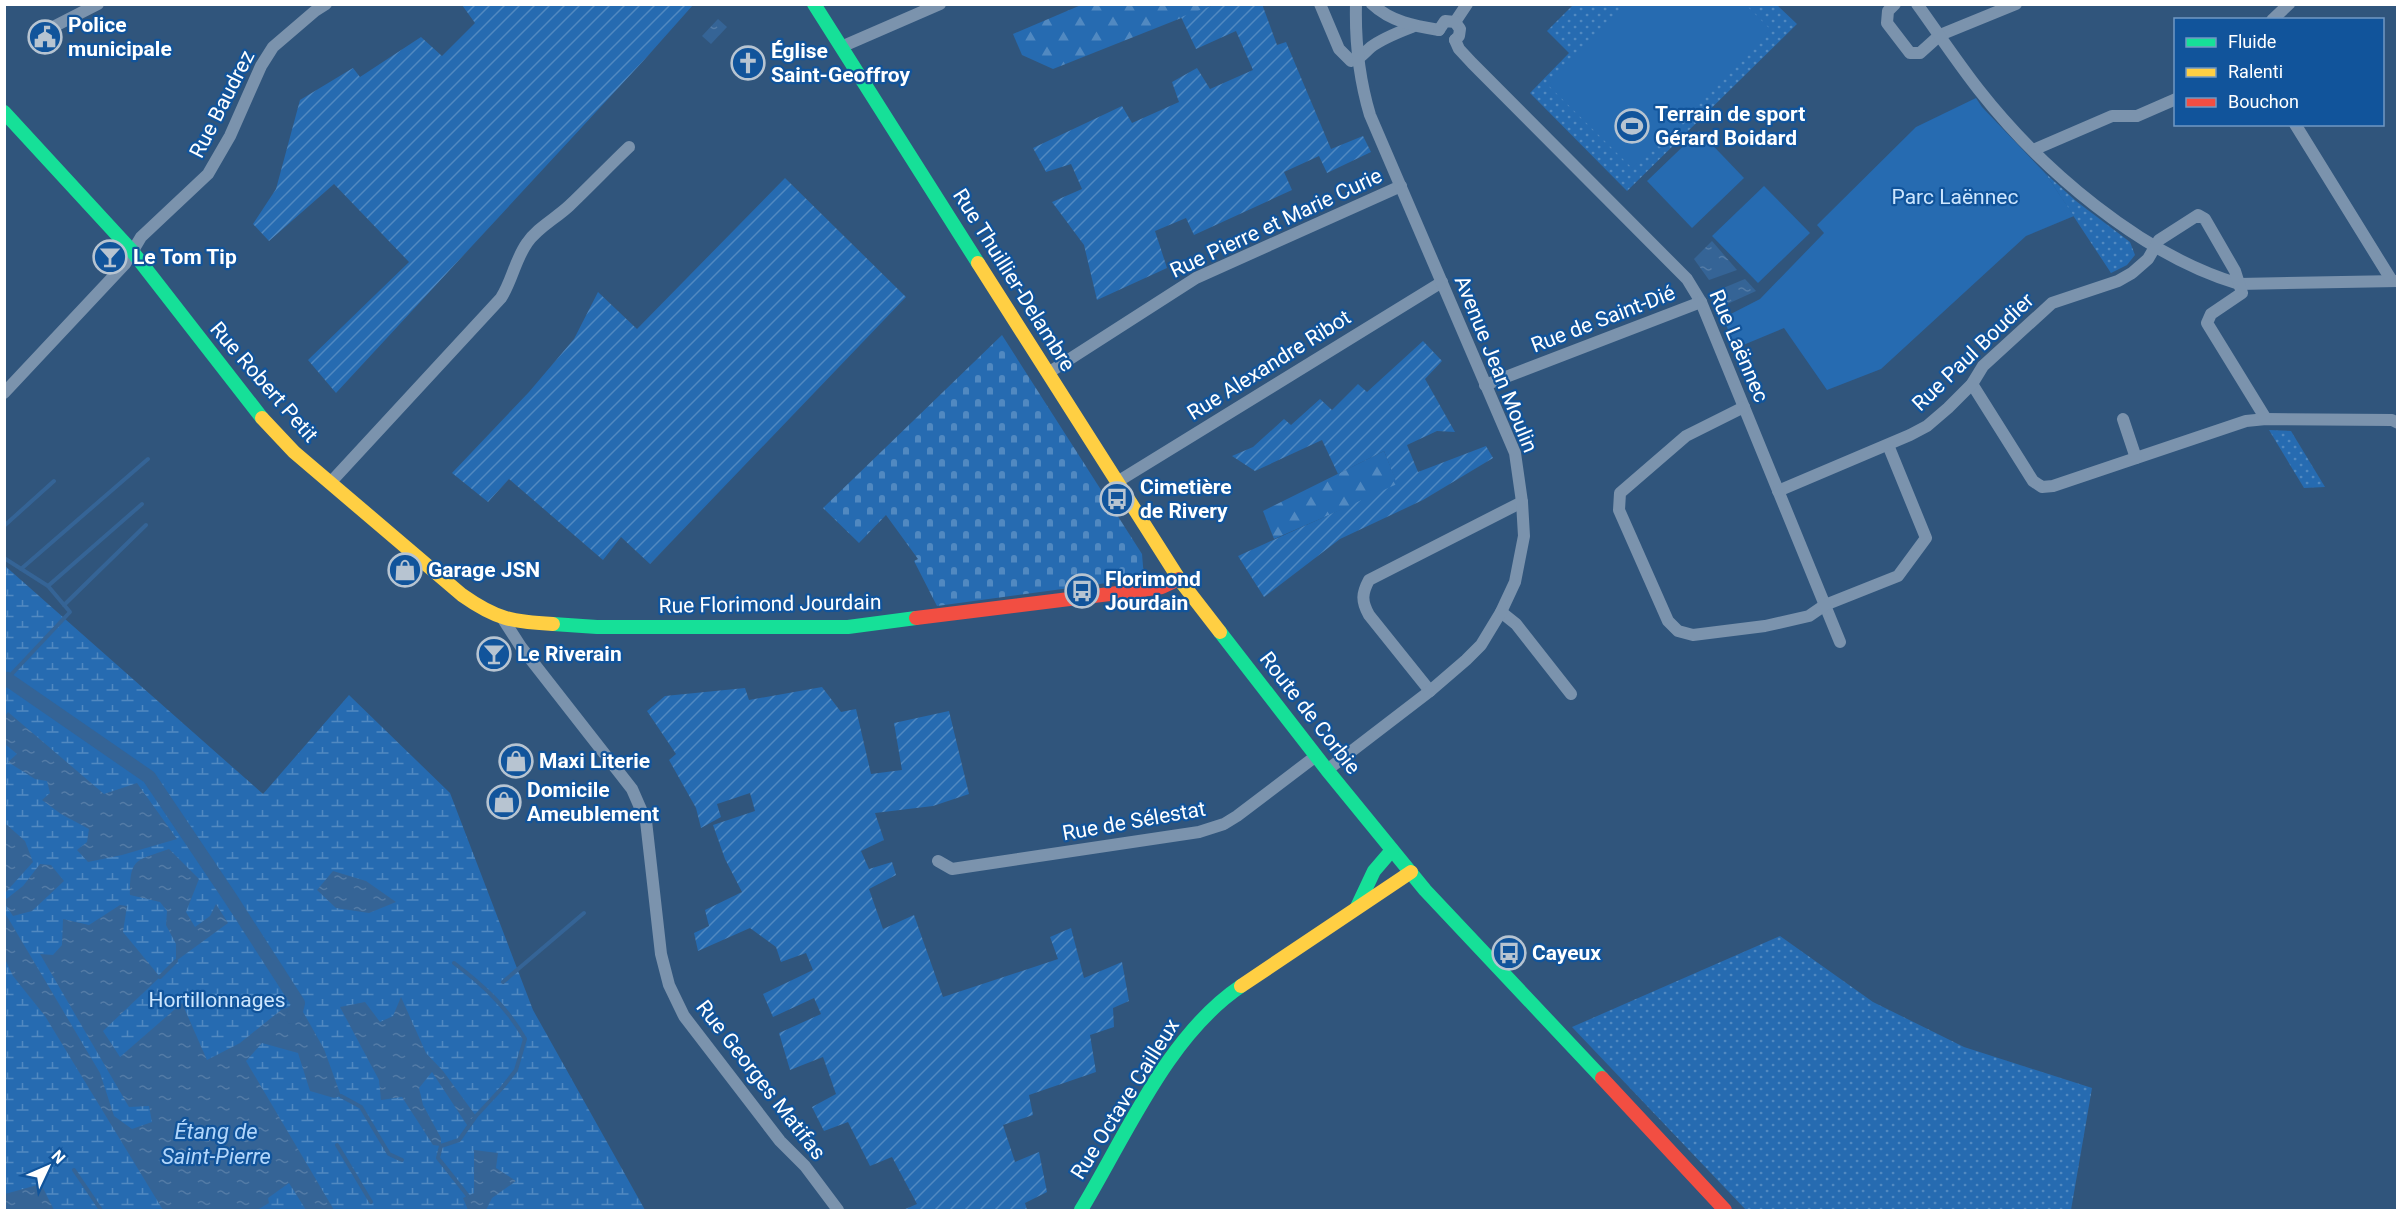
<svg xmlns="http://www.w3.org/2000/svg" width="2402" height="1215" viewBox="0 0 2402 1215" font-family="Roboto,sans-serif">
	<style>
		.grass { fill: url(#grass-dots) }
		.forest { fill: url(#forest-firs) }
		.wetland { fill: url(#wetland-marsh) }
		.cemetery { fill: url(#cemetery-stones) }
		.park { fill: #266bb1 }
		.garden { fill: url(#garden-furrows) }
		.water { fill: url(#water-ripples) }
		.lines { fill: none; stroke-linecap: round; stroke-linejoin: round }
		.stream { stroke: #356496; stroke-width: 4 }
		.canal { stroke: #356496; stroke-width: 14 }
		.street { stroke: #7b93ad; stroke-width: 12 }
		.fast { stroke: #16e098; stroke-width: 14 }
		.slow { stroke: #ffcf43; stroke-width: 14 }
		.jam { stroke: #f24e42; stroke-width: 14 }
		.labels { text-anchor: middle; stroke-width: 4.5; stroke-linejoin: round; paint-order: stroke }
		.poi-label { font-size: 21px; font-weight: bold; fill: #fff; stroke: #11549b; text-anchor: start }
		.street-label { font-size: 21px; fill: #fff; stroke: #11549b }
		.park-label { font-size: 21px; fill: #cde6fe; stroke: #11549b }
		.water-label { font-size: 22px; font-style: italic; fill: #b1d6fb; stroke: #11549b }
	</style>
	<defs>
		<pattern id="grass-dots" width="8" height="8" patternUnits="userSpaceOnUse" patternTransform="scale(1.5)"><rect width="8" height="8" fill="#266bb1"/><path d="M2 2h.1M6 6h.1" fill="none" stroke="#5189c1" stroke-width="1.8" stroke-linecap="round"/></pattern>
		<pattern id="forest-firs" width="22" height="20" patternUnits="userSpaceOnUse" patternTransform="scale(1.5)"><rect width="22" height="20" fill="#266bb1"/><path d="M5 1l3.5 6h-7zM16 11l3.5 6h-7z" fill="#5189c1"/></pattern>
		<pattern id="wetland-marsh" width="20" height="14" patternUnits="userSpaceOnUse" patternTransform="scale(1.5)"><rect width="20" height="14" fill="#266bb1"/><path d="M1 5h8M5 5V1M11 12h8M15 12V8" fill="none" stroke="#5189c1"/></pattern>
		<pattern id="cemetery-stones" width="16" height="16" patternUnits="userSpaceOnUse" patternTransform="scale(1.5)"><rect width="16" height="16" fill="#266bb1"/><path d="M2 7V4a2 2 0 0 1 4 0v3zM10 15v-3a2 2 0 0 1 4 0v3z" fill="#5189c1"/></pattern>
		<pattern id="garden-furrows" width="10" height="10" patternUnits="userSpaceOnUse" patternTransform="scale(1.5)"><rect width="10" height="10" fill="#266bb1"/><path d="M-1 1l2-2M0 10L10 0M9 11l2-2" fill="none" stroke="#5189c1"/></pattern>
		<pattern id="water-ripples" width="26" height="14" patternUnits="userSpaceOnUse" patternTransform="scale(1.5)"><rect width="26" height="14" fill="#356496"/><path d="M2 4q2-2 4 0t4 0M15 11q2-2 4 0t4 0" fill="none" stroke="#537ba6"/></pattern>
	</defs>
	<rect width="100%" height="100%" fill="#30557c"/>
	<!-- grass -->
	<g class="grass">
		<path d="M1573,5h204l20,19 -170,167 -97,-98 39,-40 -22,-22z"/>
		<path d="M2045,173l31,28 54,41 5,13 -8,10 -16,8z"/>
		<path d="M2269,430l22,1 34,56 -21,1z"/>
		<path d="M1780,936l93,66 91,45 128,41 -21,122h-325l-174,-183z"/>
	</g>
	<!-- forest -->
	<g class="forest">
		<path d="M1081,5h133l-161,64 -31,-14 -9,-21z"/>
		<path d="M1384,451l14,34 -124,54 -11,-28z"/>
	</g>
	<!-- wetland -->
	<path class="wetland" d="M4,565l259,229 86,-99 101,98 83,217 112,200h-640z"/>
	<!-- cemetery -->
	<path class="cemetery" d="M1002,335l140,219 2,24 -207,28 -23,-45 4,-2 -32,-44 -27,28 -36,-35z"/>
	<!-- park -->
	<g class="park">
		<path d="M1628,4l118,1 24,24 -138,139 -84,-83z"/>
		<path d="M1976,98l6,9 63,66 29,43 -48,20 -145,133 -54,21 -43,-62 -48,20 -13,-30 37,-19 64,-66 -7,-8 99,-98z"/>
		<path d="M1699,131l45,47 -52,50 -45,-47z"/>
		<path d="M1764,186l46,47 -52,50 -46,-47z"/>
	</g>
	<!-- garden -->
	<g class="garden">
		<path d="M1262,4l15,41 9,-3 45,107 32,-13 8,16 -44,21 -8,-17 -35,16 8,18 -98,45 -8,-17 -31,13 12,37 -70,32 -13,-55 -32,-43 30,-13 -11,-25 -25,8 -13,-24 89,-42 10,17 47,-21 -7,-20 25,-14 13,21 43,-19 -17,-39 -40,18 -15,-32 33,-12z"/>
		<path d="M462,5h231l-48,54 -309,334 -28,-33 101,-98 -75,-78 -65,57 -16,-17 23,-35 24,-89 53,-32 7,9 61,-40 21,19 33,-33z"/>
		<path d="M785,178l121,119 -256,267 -29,-27 -18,23 -94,-81 -21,23 -36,-29 77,-81 45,-53 24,-47 39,37z"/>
		<path d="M1423,341l19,20 -17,18 30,53 -18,-1 -30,14 11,27 68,-26 7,12 -70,42 -83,39 -76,58 -26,-41 159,-72 -13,-33 -46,23 -16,-34 -67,31 -23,-15 21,-9 31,-28 7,6 29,-26 12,11 26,-26 9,8z"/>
		<path d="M822,687l19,25 15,-3 15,65 31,-4 -8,-47 55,-12 20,83 -36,12 -58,7 9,27 -23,11 8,18 23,-7 4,13 -27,14 14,40 31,-14 29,82 115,-38 -8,-22 21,-9 13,50 38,-16 7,39 -16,7 1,19 -24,8 6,37 -67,23 4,20 -30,10 12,37 24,-10 8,40 -22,11 2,7h-124l14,-6 -25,-47 -22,9 -22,-44 -24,9 -12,-24 24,-13 -13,-37 -33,13 -11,-37 42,-19 -7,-16 -41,19 -10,-23 50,-24 -7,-17 -25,9 -5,-15 -26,-19 -52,23 -4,-18 15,-7 -4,-16 37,-18 -17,-33 -12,-34 42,-14 -5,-18 -33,11 4,13 -20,11 -5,-20 -27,-48 7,-6 -29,-43 18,-15 80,-8 4,12z"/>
	</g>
	<!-- water -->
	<g class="water">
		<path d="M718,19l9,8 -16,17 -9,-8z"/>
		<path d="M1712,241l25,29 -28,10 -15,-21z"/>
		<path d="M1745,279l11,12 -33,15 -7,-15z"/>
		<path d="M8,712l96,82 33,-11 40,56 -55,16 -34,7 -11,-12 10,-8 2,-13 -28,-15 -19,-14 8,-7 -3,-12 -12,-2 -27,-17 9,-8 -12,-10v-28z"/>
		<path d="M6,824l19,17 8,21 -28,31z"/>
		<path d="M169,849l30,30 -13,33 9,15 15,-11 6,-12 12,19 -52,38v-17l-10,-19 1,-14 -7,-9 -30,-7c0,-38 6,-34 39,-46z"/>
		<path d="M40,864l11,1 13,16 -32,30 -19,5 -8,-12v-4l18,-14z"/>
		<path d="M333,871l33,10 30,21 -27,11 -33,-5 -19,-18z"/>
		<path d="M120,905l7,1 -4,26 37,45 -57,54 17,26 62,-54 25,57 33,-17 41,-33 17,-7 26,46 17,47 -7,2 -24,-7 -12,-38 -36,-10 -16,18 88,149h-28l-17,-27 -21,15 1,5 -12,7h-94l-118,-194 -32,-40 -8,-17v-46l95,160 14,43 18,13 20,-7 -3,-16 -20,1 -89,-153 13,1 9,-10 1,-26 26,6z"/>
		<path d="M401,997l25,56 17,18 33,45 -7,12 -37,-56 -13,16 4,17 18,33v8l-8,-1 -31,-48 -21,3 -2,-20 -39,-73 25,-5 15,20 13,-6z"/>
		<path d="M474,1150l24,3 -2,15 20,13 -24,17 -6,12h-18l-5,-12 11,-5z"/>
		<path d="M41,1184l13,26h-49v-16z"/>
	</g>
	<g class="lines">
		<!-- stream -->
		<g class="stream">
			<path d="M4,526l50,-45"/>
			<path d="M4,558l44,28 22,26 -63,67"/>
			<path d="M21,569l127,-110"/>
			<path d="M48,586l94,-82"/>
			<path d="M64,605l82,-80"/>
			<path d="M454,963c29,22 53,44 71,76l-9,31 -14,18 -26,28 -17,24 -18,6 -3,12 30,38"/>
			<path d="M160,977l16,-16"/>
			<path d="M503,982l81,-69"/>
			<path d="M341,1096l20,11 28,47 13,6"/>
			<path d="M337,1145l34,57"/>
			<path d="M74,1170l27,40"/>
		</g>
		<!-- canal -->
		<path class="canal" d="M4,681l3,-2 142,98 82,122 67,104 -3,12 -3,2"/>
		<!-- street -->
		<g class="street">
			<path d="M1320,4l19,45 12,12c9,-2 13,-8 20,-14 12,-9 28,-15 41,-20"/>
			<path d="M1372,4c19,18 43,22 67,26"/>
			<path d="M1895,4l-7,7 -1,12 23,30h10l20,-18 76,-31"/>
			<path d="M1917,4c21,29 40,58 62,86 62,79 162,165 260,194l159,-3"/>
			<path d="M2272,20l17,-16"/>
			<path d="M1455,22l12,-18"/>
			<path d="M53,27l45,-23"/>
			<path d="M1439,30l6,-9 10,1 5,7 -1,7 -4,4"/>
			<path d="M1455,40l4,9 13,14 215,216 14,23 139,340"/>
			<path d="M841,47l99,-43"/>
			<path d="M2295,124l97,157"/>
			<path d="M2033,150l79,-34h25l39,-17"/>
			<path d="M1048,373l148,-95 205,-92"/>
			<path d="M1972,384l61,97 9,6 11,-1 193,-65 20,-2 126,1 6,3"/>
			<path d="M1485,385l216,-83"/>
			<path d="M4,393l121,-129 16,-27 67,-63 22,-38 31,-70 12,-19 42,-36 11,-7"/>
			<path d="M1744,407l-58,29 -66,57 -1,17 49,111 10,10 15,4 72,-9 44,-10 16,-11 73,-29 28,-38 -38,-93"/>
			<path d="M2123,419l13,39"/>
			<path d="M1117,482l325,-200"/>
			<path d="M330,483l171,-185c11,-17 14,-38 26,-55 10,-15 28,-24 42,-37 20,-19 40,-40 60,-59"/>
			<path d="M1778,491l132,-56 17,-9 21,-18 24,-24 11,-18 69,-63 66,-22 14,-8 16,-14 11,-19 39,-25 7,4 30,52 7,22 -31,21 -4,9 59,96"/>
			<path d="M1501,612l15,12 55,70"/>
			<path d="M503,619l18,28 111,142 14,32 15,133 8,31 15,31 96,125 25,25 33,44"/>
			<path d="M1430,691l-61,-76c-8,-14 -7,-22 0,-35l153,-78"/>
			<path d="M1327,770l103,-79 36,-31 15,-15 20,-33 14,-30 9,-46 -2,-34 -7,-49 -145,-338c-11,-37 -15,-72 -14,-111"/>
			<path d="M938,861l14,8 247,-37 25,-8 13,-8 79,-60"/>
		</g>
		<!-- fast -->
		<g class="fast">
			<path d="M814,4l164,259"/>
			<path d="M4,112l128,139 130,167"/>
			<path d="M553,624l44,3h251l68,-9"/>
			<path d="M1220,632l107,138 98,120 177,188"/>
			<path d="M1357,907l17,-36 18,-21"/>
			<path d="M1081,1210c45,-74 86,-174 160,-224"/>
		</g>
		<!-- slow -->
		<g class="slow">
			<path d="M978,263l201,316 41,53"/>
			<path d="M262,418l32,34 168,143c34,24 50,27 91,29"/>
			<path d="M1241,986l170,-114"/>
		</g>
		<!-- jam -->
		<g class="jam">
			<path d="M916,618l226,-28 20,-3 17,-8"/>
			<path d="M1602,1078l123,132"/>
		</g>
	</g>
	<!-- icons -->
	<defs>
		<g id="civic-ring" transform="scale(1.725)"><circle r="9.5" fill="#11549b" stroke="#b7c4d1" stroke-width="1.5"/><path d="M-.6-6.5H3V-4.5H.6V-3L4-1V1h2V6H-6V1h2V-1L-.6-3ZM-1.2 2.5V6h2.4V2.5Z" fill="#b7c4d1"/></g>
		<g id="church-ring" transform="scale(1.725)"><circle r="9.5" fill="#11549b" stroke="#b7c4d1" stroke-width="1.5"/><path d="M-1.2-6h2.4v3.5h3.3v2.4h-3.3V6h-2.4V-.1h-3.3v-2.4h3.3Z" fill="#b7c4d1"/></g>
		<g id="stadium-ring" transform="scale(1.725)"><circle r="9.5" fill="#11549b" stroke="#b7c4d1" stroke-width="1.5"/><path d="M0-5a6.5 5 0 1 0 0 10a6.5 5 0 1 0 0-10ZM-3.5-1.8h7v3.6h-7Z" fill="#b7c4d1"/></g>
		<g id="bar-ring" transform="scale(1.725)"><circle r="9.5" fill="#11549b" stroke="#b7c4d1" stroke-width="1.5"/><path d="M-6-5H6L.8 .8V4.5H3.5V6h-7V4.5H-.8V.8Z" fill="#b7c4d1"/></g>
		<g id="bus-ring" transform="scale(1.725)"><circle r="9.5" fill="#11549b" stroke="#b7c4d1" stroke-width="1.5"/><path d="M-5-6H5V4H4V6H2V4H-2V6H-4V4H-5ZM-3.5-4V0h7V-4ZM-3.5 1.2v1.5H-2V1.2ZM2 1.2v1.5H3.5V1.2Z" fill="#b7c4d1"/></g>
		<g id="shop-ring" transform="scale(1.725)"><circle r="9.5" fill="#11549b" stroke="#b7c4d1" stroke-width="1.5"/><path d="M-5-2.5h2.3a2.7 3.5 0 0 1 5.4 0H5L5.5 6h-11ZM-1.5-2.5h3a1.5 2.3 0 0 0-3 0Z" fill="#b7c4d1"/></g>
	</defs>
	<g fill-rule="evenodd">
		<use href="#civic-ring" x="45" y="37"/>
		<use href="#church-ring" x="748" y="63"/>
		<use href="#stadium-ring" x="1632" y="126"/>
		<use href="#bar-ring" x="110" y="257"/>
		<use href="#bus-ring" x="1117" y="499"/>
		<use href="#shop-ring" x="405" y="570"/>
		<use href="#bus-ring" x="1082" y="591"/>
		<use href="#bar-ring" x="494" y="654"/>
		<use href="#shop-ring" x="516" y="761"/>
		<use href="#shop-ring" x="504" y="802"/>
		<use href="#bus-ring" x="1509" y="953"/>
	</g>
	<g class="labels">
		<!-- poi labels -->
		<g class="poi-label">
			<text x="68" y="32">Police<tspan x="68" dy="24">municipale</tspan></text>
			<text x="771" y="58">Église<tspan x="771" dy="24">Saint-Geoffroy</tspan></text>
			<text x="1655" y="121">Terrain de sport<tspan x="1655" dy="24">Gérard Boidard</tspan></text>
			<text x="133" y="264">Le Tom Tip</text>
			<text x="1140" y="494">Cimetière<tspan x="1140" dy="24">de Rivery</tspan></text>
			<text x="428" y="577">Garage JSN</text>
			<text x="1105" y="586">Florimond<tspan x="1105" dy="24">Jourdain</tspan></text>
			<text x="517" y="661">Le Riverain</text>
			<text x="539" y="768">Maxi Literie</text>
			<text x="527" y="797">Domicile<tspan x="527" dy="24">Ameublement</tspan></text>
			<text x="1532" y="960">Cayeux</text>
		</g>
		<!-- street labels -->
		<g class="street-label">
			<text transform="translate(222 104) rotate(-63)" y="7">Rue Baudrez</text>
			<text transform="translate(1276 223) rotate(-25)" y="7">Rue Pierre et Marie Curie</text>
			<text transform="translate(1014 280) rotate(58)" y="7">Rue Thuillier-Delambre</text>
			<text transform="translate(1603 319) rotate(-21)" y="7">Rue de Saint-Dié</text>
			<text transform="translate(1739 346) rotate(67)" y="7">Rue Laënnec</text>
			<text transform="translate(1973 352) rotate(-44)" y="7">Rue Paul Boudier</text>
			<text transform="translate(1496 364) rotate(68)" y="7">Avenue Jean Moulin</text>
			<text transform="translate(1269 365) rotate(-32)" y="7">Rue Alexandre Ribot</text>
			<text transform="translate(264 382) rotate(49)" y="7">Rue Robert Petit</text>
			<text transform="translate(770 604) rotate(-1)" y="7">Rue Florimond Jourdain</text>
			<text transform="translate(1310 713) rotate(52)" y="7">Route de Corbie</text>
			<text transform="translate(1134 821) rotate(-10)" y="7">Rue de Sélestat</text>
			<text transform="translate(761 1080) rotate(52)" y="7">Rue Georges Matifas</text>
			<text transform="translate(1125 1099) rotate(-58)" y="7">Rue Octave Cailleux</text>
		</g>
		<!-- park labels -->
		<g class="park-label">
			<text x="1955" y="204">Parc Laënnec</text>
			<text x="217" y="1007">Hortillonnages</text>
		</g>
		<!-- water labels -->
		<g class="water-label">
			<text x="216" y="1139">Étang de<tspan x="216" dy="25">Saint-Pierre</tspan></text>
		</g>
	</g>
	<!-- border -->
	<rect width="2402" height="1215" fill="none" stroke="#ffffff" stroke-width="12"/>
	<!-- legend -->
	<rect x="2174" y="18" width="210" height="108" fill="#11549b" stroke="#7098c3" stroke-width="1.5"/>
	<rect x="2186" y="38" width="30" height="9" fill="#16e098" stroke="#7098c3" stroke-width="1.5"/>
	<text x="2228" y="48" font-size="18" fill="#ffffff">Fluide</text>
	<rect x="2186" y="68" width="30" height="9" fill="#ffcf43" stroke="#7098c3" stroke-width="1.5"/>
	<text x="2228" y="78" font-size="18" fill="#ffffff">Ralenti</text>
	<rect x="2186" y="98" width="30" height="9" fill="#f24e42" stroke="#7098c3" stroke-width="1.5"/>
	<text x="2228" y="108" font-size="18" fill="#ffffff">Bouchon</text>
	<!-- north arrow -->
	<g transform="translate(48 1167) rotate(46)" stroke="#11549b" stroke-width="4.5" paint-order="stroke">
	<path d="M0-4.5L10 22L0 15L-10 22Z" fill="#ffffff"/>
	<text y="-9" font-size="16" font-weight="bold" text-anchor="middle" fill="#ffffff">N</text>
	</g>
</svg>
